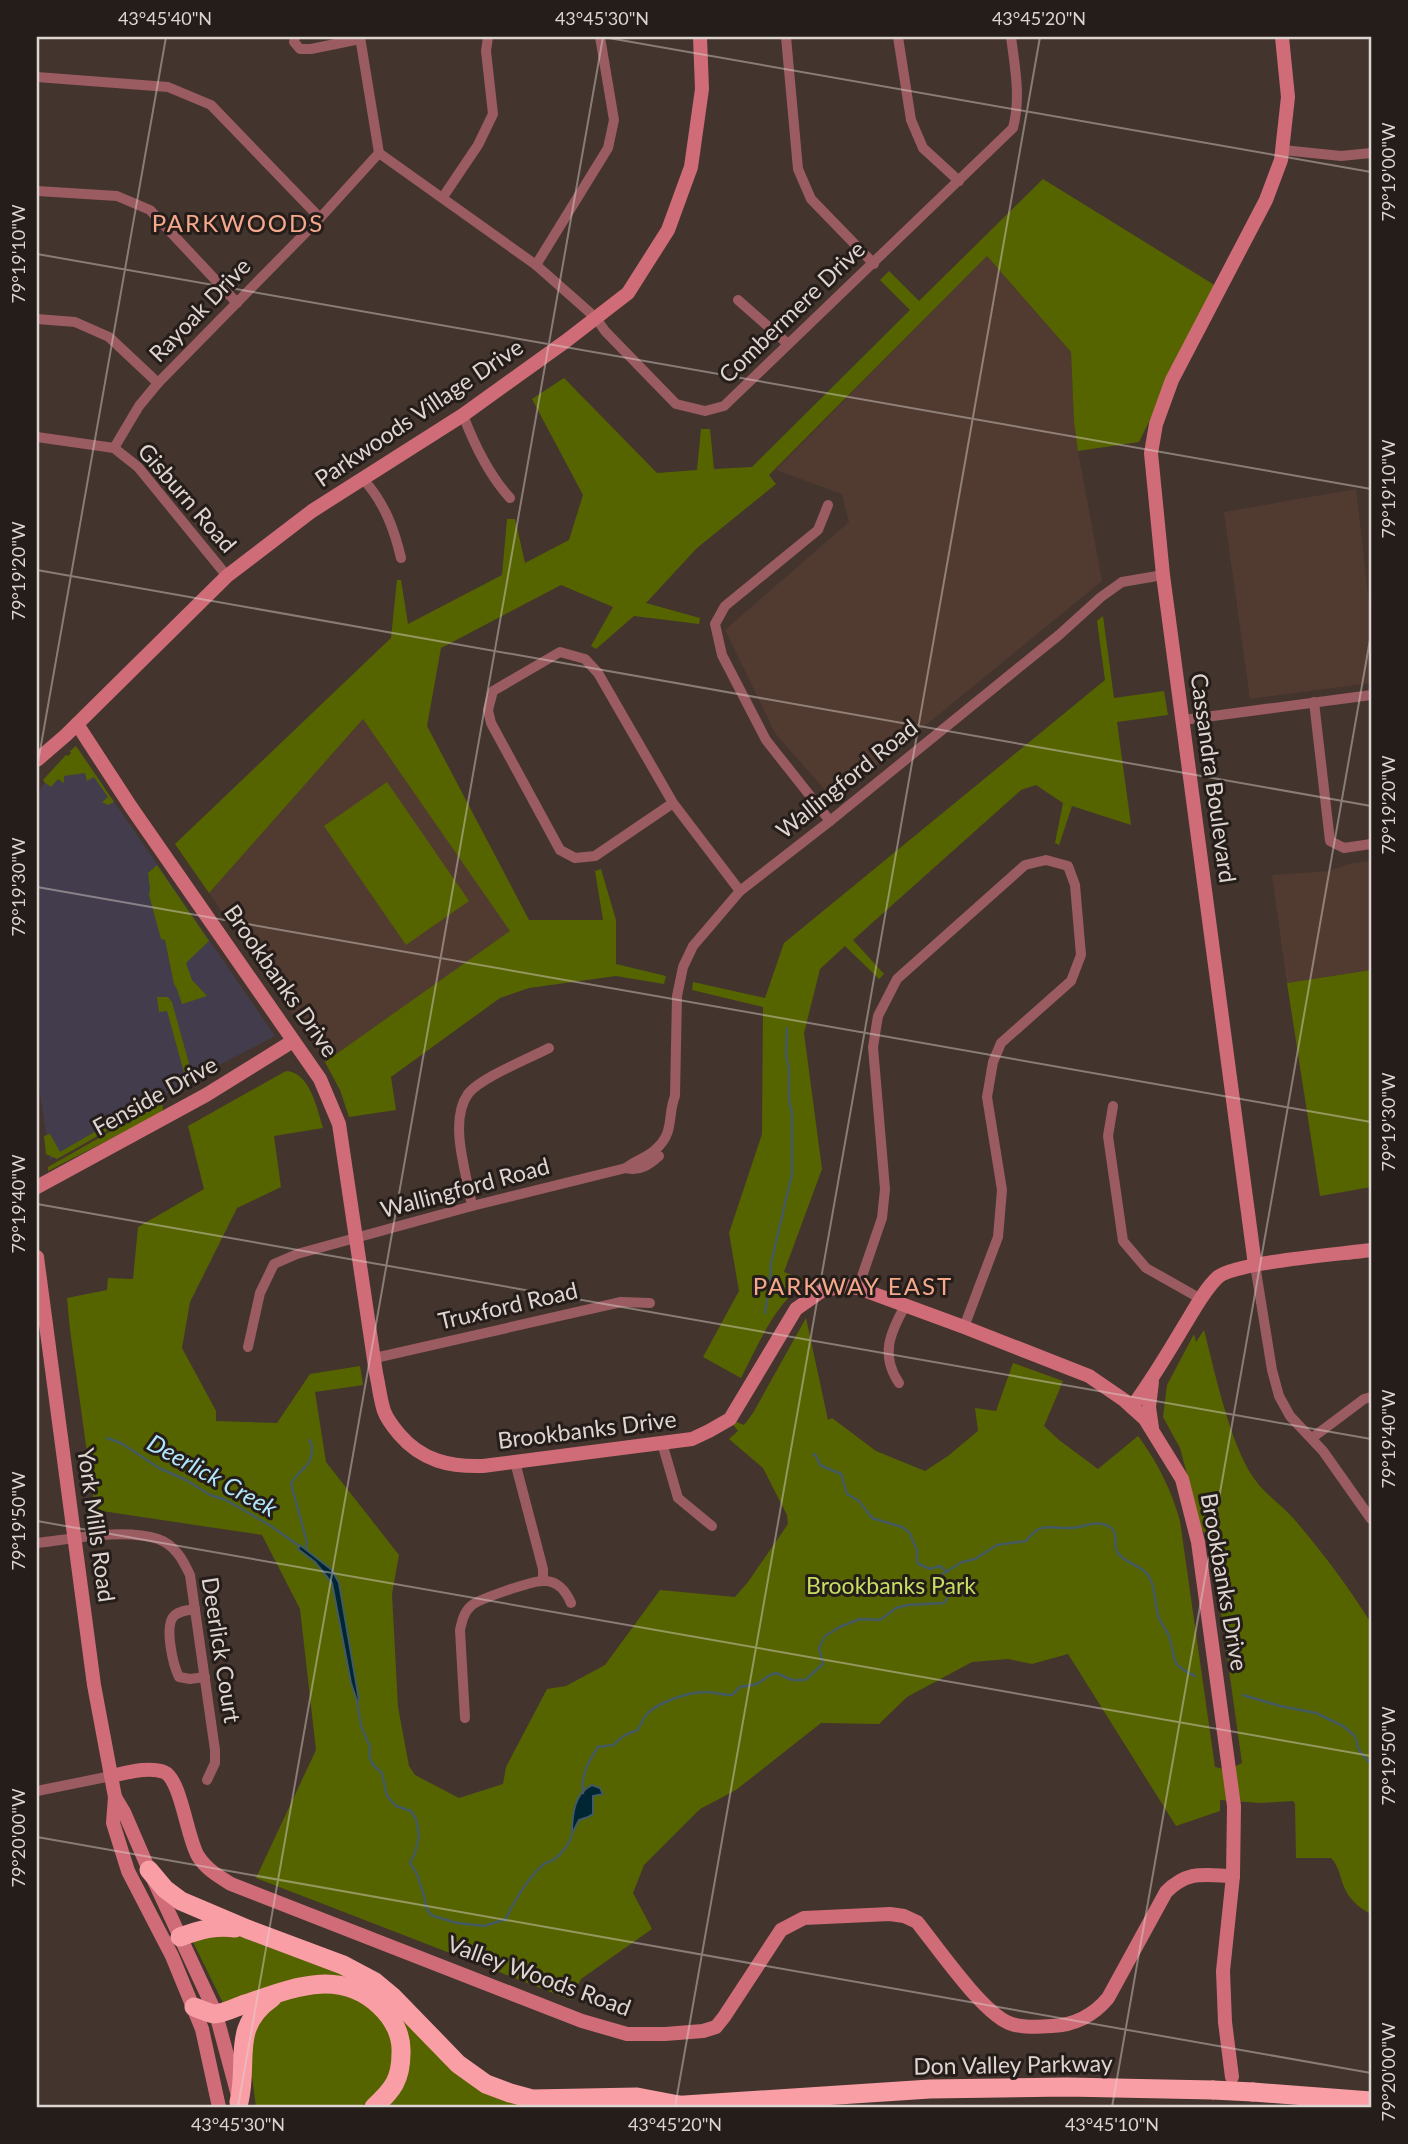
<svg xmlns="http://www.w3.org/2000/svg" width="1408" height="2144" viewBox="0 0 1408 2144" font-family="Lato,sans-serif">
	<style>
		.commercial { fill: #433c4c }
		.built { fill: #513b31 }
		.green { fill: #566400 }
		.water { fill: #002633; stroke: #435a62; stroke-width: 2 }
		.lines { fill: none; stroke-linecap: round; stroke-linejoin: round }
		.stream { stroke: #435a62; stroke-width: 2.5 }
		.street { stroke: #9a5b61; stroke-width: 10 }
		.secondary { stroke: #cf6c77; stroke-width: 14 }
		.highway { stroke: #fa9ea6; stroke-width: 19 }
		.highway-bridge { stroke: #fa9ea6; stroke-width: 19 }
		.ticks { fill: none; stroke: #dfd5d0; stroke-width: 2; stroke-opacity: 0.45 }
		.labels { text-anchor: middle; stroke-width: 6; stroke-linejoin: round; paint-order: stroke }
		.street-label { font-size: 23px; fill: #dfd5d0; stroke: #251d1a }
		.park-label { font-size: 23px; fill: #c6de61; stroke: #251d1a }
		.neighbourhood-label { font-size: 24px; letter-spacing: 2px; fill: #f5a88c; stroke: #251d1a }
		.water-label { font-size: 24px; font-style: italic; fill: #b1e5fb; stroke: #251d1a }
		.neatline { fill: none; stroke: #dfd5d0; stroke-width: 2.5 }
		.ticks-label { font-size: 18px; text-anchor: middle; fill: #dfd5d0 }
	</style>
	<rect width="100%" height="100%" fill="#43342d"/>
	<!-- commercial -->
	<path class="commercial" d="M78,749l197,287 -73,38 -152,86 -13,-87v-280l11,-15z"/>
	<!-- built -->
	<g class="built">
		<path d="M987,256l84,96 3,70 4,29 24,130 -268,219 -59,-67 -50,-103 124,-108 -7,-28 -66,-24z"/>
		<path d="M1356,489l15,131v63l-121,16 -26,-187z"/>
		<path d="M363,719l148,212 -186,131 -116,-169z"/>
		<path d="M1371,861v109l-84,13 -15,-108 56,-4 25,-8z"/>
	</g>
	<!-- green -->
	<g class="green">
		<path d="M1043,179l173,107 -77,156 -61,9 -4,-29 -3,-70 -84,-96 -218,219 7,9 -79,64 -51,55 54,15 -1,6 -65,-8 -38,33 -5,-3 22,-39 -52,-22 -120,63 -14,78 102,194h74l-8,-49 6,-2 15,51v44l50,12 -2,8 -48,-8 -87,12 -29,10 -109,79 5,33 -47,7 -9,-27 -15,-28 185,-131 -147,-212 -154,174 -34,-49 216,-206 6,-58h4l7,44 94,-49 5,-56h8l10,44 44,-23 14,-45 -51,-96 32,-21 93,95 40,-3 4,-41h9l4,40 38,-2 158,-157 -30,-30 9,-9 30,30z"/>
		<path d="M1103,616l11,82 50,-7 4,24 -51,7 14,103 -59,-19 -13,39 -4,-2 8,-40 -27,-18 -15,5 -168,150 31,34 -5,5 -34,-33 -25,23 -16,64 18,136 -38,103 25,9c-34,20 -50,63 -68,97l-38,-21 36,-66 -10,-58 33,-99 1,-127 -71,-17 1,-8 72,16 19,-55 321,-263 -8,-59z"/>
		<path d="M76,746l38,56 -6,3 -6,-3 6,-5 -14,-20 -7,4 -2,-8 -21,3v7l-6,-4 -7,8 -7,-5 -1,-2 23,-25 2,1 3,-3 -1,-2z"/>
		<path d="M387,782l82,119 -63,44 -82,-119z"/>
		<path d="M157,865l52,76 -23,22 6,17 15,16 -25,8 -5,-15 -3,-5 -9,-44 -4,-1 -12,-44 1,-7 -2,-15z"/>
		<path d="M1371,970v217l-51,9 -33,-213z"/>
		<path d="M157,997h11l4,5 22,80 -22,12 1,-3 14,-8 -20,-72 -8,1z"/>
		<path d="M286,1071c24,1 31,38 37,57l-49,8 7,51 -44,21 -47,94 -8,46 34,63v10l61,2 33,-49 50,-8 3,19 -48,7 11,70 73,93 -7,39 6,113 11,59 6,9 44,23 44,-14 3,-17 41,-78 19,-3 39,-21 55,-75 75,7 13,-15 40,-58 -1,-9 -24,-47 -34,-29 9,-8 -9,-12 15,6 9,-12 53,-95 22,102 4,-2 44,33 49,20 23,-15 30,-25 -3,-23 21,3 17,-48 50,18 -19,45 15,14 39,29 40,-33c20,27 33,53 42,85l35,246 13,3 14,-7 -25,-179 -9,-46 -10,-13 -3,-21 -15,-56 -17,-31 4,-32 27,-51 2,8 8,-12c11,42 25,111 49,147 11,17 28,27 41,42 28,33 54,67 77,104v291c-10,-5 -20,-13 -25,-23 -6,-11 -6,-24 -15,-33h-35l-1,-54 -2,-3 -33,2 -40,-3v11l-44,15 -108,-172 -36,10 -24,-5 -36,3 -65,35 -28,27 -58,-1 -85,67 -36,19 -56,56 -11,28 19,36 -71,50 -10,21 -315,-122 60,-128 -16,-141 -38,-74 -167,-25 -25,-180 -3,-32 40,-8 1,-12 25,1 5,-52 66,-38 -16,-63z"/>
		<path d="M162,1102l1,7 -2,4 -113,58v-4z"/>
		<path d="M117,1119l2,5 -62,35 -11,-5 -2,-18 6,-2 10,18z"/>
		<path d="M243,1933l93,36 24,17 -136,19 -32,-65z"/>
		<path d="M327,1992c22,5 43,8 57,28 19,27 6,75 -25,87h-103l-7,-53 4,-22 17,-26 22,-10z"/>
		<path d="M392,2007l65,64 80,34 -26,2h-125l12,-12z"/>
	</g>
	<!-- water -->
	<g class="water">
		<path d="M300,1545l32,25 7,13 20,117 -2,1 -6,-18 -19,-100 -17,-21 -17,-13z"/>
		<path d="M592,1785l8,3 3,6 -10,2v18l-5,3 -9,3 -7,14c0,-19 2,-41 20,-49z"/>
	</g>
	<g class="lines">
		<!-- stream -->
		<g class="stream">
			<path d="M765,1313l5,-29 1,-21 21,-89v-60l-3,-15v-30l-3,-14 1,-27"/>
			<path d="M107,1438l14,5 38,25 27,12 24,15 16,5 45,26 28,20"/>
			<path d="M813,1454l3,2 4,9 21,9 6,20 12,7 13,17 30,9 7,5 8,18v13l13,6 10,-3 7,6"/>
			<path d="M306,1549l1,-7 -16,-58c9,-18 22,-14 21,-40l-3,-4"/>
			<path d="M1243,1695l37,11 36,7 27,13 12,10 4,14 12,15"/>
			<path d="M357,1701l4,25 9,21 -1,9 4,9 9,8 5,23 9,10 15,5 5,8 3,17 -4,17 -5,10 6,9 8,23 2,13 5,7 26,8 27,3 22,-7c6,-15 24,-44 37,-54 4,-4 5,-2 10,-5 8,-5 17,-17 19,-26"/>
			<path d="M583,1793c-2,-19 5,-31 15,-46l15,-2 12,-10 13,-5c2,-4 5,-11 8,-15 10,-12 42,-23 58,-23 9,0 19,3 28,3l8,-8 17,-3 13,-9 6,-2 16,7h13l18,-16 -4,-16 6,-12 15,-9 20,-8 20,1 16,-12 12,-3 36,-2 3,-4 1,-6 -7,-8v-10l21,-13 13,-3 22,-14 29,-4c14,-19 21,-13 42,-13 14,1 28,-10 42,-1 10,7 2,16 7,25 8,12 26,13 33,26 5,9 5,27 8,37 1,7 7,12 10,19 10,25 -2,28 27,42"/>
		</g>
		<!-- street -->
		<g class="street">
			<path d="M295,37l-1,5 6,7h11l44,-9 1,-3"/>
			<path d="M360,37l19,116 157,112 60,53 9,13 71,73 29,7 19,-5 289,-278c8,-30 2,-61 -2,-91"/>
			<path d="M786,37l12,132 13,30 63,65"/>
			<path d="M898,37l13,83 12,28 36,33"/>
			<path d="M37,77l131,10 43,18 109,113"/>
			<path d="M1283,150l58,6 30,-3"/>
			<path d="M37,191l80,5 33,14 87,93"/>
			<path d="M443,197l35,-52 15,-31 -7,-63 2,-14"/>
			<path d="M536,265l72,-117 6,-28 -14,-83"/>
			<path d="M738,300l49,43"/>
			<path d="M37,319l38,3 34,15 49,46"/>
			<path d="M463,415c11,29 25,59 47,83"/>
			<path d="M37,437l77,11 24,19 89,109"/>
			<path d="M114,448l25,-42 19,-23 162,-165 59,-65"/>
			<path d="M363,479c21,23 31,49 38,79"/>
			<path d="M828,505l-10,25 -93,76 -10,18 7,31 44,85 64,81"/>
			<path d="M1314,702l16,139 14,7 27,-4"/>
			<path d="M1183,720l188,-25"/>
			<path d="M673,803l-78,53 -20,2 -15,-8 -69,-127 -3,-13 5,-19 67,-39 25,7 13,14 75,130 67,88"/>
			<path d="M1113,1106l-5,30 15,105 23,27 55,31"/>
			<path d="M626,1168c9,-8 21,-10 30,-19 19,-17 11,-33 19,-53l2,-100 6,-29 10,-21 47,-55 90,-70 229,-186 42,-38 21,-15 41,-7"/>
			<path d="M472,1206c-5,-32 -24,-84 -4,-112 12,-16 62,-36 81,-46"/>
			<path d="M1255,1265l17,105 7,26 11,20 33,35 48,68"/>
			<path d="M858,1288l24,-70 3,-29 -12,-142 5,-31 19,-37 128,-114 21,-5 22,6 7,19 6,70 -10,26 -70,62 -8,19 -6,35 15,93 -4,47 -34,90"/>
			<path d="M248,1347l12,-54 14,-29 23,-10 175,-48 154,-38c14,4 24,-4 33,-12"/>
			<path d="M375,1358l246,-56 29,1"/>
			<path d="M899,1383c-19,-28 -9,-50 6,-77"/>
			<path d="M1312,1438l52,-39 7,-2"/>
			<path d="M662,1443l16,55 34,28"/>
			<path d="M515,1462l28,107v12"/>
			<path d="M37,1543c36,-4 86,-15 121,-4 17,6 25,21 32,36l25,175v13l-8,17"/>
			<path d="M195,1609c-7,1 -16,2 -21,7 -10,10 -1,49 5,61l11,2 15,-2"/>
			<path d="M465,1718l-5,-88c2,-9 4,-18 11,-24 7,-7 61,-25 72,-25 14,-1 23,10 28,22"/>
			<path d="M37,1791l74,-15"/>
		</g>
		<!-- secondary -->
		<g class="secondary">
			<path d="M77,724l54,83 189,272 19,45 37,249c3,13 4,26 8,38 3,8 10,17 15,23 23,27 51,33 84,32l209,-27 17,-8 21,-12 66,-110 27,-19 23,-4 12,2 106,39 125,49 35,24 21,19 37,60 16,63 36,264 -1,70 -10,95 2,51 7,55"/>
			<path d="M37,760l29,-25 161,-159 85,-65 151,-96 103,-74 62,-48 40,-63 23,-63 11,-78 -2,-52"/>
			<path d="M37,1187l169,-92 87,-54"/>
			<path d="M37,1257l57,428 21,112 -2,26 15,48 44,85 30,73 17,78"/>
			<path d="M1255,1265l-92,-690 -12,-122 5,-29 16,-44 94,-180 15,-40 7,-63 -6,-60"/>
			<path d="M1132,1407c19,-26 36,-54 52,-81 10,-16 20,-36 34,-49 18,-15 125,-23 153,-27"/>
			<path d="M1152,1428l-3,-21 3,-25"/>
			<path d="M111,1776c15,-3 38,-10 53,-4 17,7 23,66 34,84 8,13 20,20 33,28l351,137 45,13h38l38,-3 13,-4 8,-10 57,-87 23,-12 86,-4 14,2 13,6c21,26 64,89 92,101 12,5 29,4 43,3 23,-1 41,-10 56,-28l58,-106c22,-22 38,-17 67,-16"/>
			<path d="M115,1797l9,15 25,58 67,144 21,78"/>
		</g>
		<!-- highway -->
		<g class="highway">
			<path d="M149,1870l16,19 16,12 66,28 96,36 32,17 18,15 65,67 28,20 24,9 22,6 105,-2 42,8"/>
			<path d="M180,1937c19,-7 36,-12 55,-9"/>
			<path d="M194,2007c6,2 14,6 20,7 9,0 22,-7 31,-10 45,-15 94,-37 135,2 13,12 22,29 21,47 0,26 -8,37 -27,54"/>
			<path d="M1253,2092l118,9"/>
			<path d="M239,2102c10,-41 -9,-75 33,-104"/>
			<path d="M669,2106l261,-17 137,-2 146,3"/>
		</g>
		<!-- highway-bridge -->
		<path class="highway-bridge" d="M1213,2090l40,2"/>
	</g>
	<!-- ticks -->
	<path class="ticks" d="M603,37l768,135M37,254l1334,235M37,570l1334,236M37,768l129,-731M37,887l1334,235M37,1204l1334,235M37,1521l1334,235M37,1837l1334,236M238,2107l365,-2070M675,2107l365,-2070M1112,2107l259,-1473"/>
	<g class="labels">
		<!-- street labels -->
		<g class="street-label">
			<text transform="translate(200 310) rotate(-46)" y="8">Rayoak Drive</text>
			<text transform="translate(792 312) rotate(-44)" y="8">Combermere Drive</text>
			<text transform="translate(419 413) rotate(-34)" y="8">Parkwoods Village Drive</text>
			<text transform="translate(187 498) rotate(49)" y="8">Gisburn Road</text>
			<text transform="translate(1213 778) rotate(82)" y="8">Cassandra Boulevard</text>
			<text transform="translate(847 779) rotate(-39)" y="8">Wallingford Road</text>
			<text transform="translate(281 981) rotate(55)" y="8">Brookbanks Drive</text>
			<text transform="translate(155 1096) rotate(-29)" y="8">Fenside Drive</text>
			<text transform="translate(465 1188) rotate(-15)" y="8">Wallingford Road</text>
			<text transform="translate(508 1306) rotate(-13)" y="8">Truxford Road</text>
			<text transform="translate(587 1430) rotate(-7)" y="8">Brookbanks Drive</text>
			<text transform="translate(96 1525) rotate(82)" y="8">York Mills Road</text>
			<text transform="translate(1224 1582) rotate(80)" y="8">Brookbanks Drive</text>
			<text transform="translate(221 1650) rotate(81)" y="8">Deerlick Court</text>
			<text transform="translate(539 1976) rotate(20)" y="8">Valley Woods Road</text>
			<text transform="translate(1013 2065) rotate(-1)" y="8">Don Valley Parkway</text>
		</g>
		<!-- park labels -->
		<g class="park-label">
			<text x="891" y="1594">Brookbanks Park</text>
		</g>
		<!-- neighbourhood labels -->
		<g class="neighbourhood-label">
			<text x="238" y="232">PARKWOODS</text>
			<text x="853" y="1295">PARKWAY EAST</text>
		</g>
		<!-- water labels -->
		<g class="water-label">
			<text transform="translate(212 1476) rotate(29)" y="8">Deerlick Creek</text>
		</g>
	</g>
	<!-- border -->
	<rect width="1408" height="2144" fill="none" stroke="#251d1a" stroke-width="77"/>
	<rect x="38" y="38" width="1332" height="2068" class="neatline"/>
	<g class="ticks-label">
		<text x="165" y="25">43°45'40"N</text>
		<text x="602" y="25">43°45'30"N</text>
		<text x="1039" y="25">43°45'20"N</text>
		<text transform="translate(1389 172) rotate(-90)" y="6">79°19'00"W</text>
		<text transform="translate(19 254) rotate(-90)" y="6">79°19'10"W</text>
		<text transform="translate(1389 489) rotate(-90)" y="6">79°19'10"W</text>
		<text transform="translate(19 571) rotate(-90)" y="6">79°19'20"W</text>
		<text transform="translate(1389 805) rotate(-90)" y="6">79°19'20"W</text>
		<text transform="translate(19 887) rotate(-90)" y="6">79°19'30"W</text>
		<text transform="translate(1389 1122) rotate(-90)" y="6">79°19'30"W</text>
		<text transform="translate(19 1204) rotate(-90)" y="6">79°19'40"W</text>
		<text transform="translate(1389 1439) rotate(-90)" y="6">79°19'40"W</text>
		<text transform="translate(19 1521) rotate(-90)" y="6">79°19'50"W</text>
		<text transform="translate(1389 1756) rotate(-90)" y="6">79°19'50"W</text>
		<text transform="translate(19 1838) rotate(-90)" y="6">79°20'00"W</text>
		<text transform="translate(1389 2072) rotate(-90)" y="6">79°20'00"W</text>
		<text x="238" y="2131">43°45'30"N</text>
		<text x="675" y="2131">43°45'20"N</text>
		<text x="1112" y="2131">43°45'10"N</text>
	</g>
</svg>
